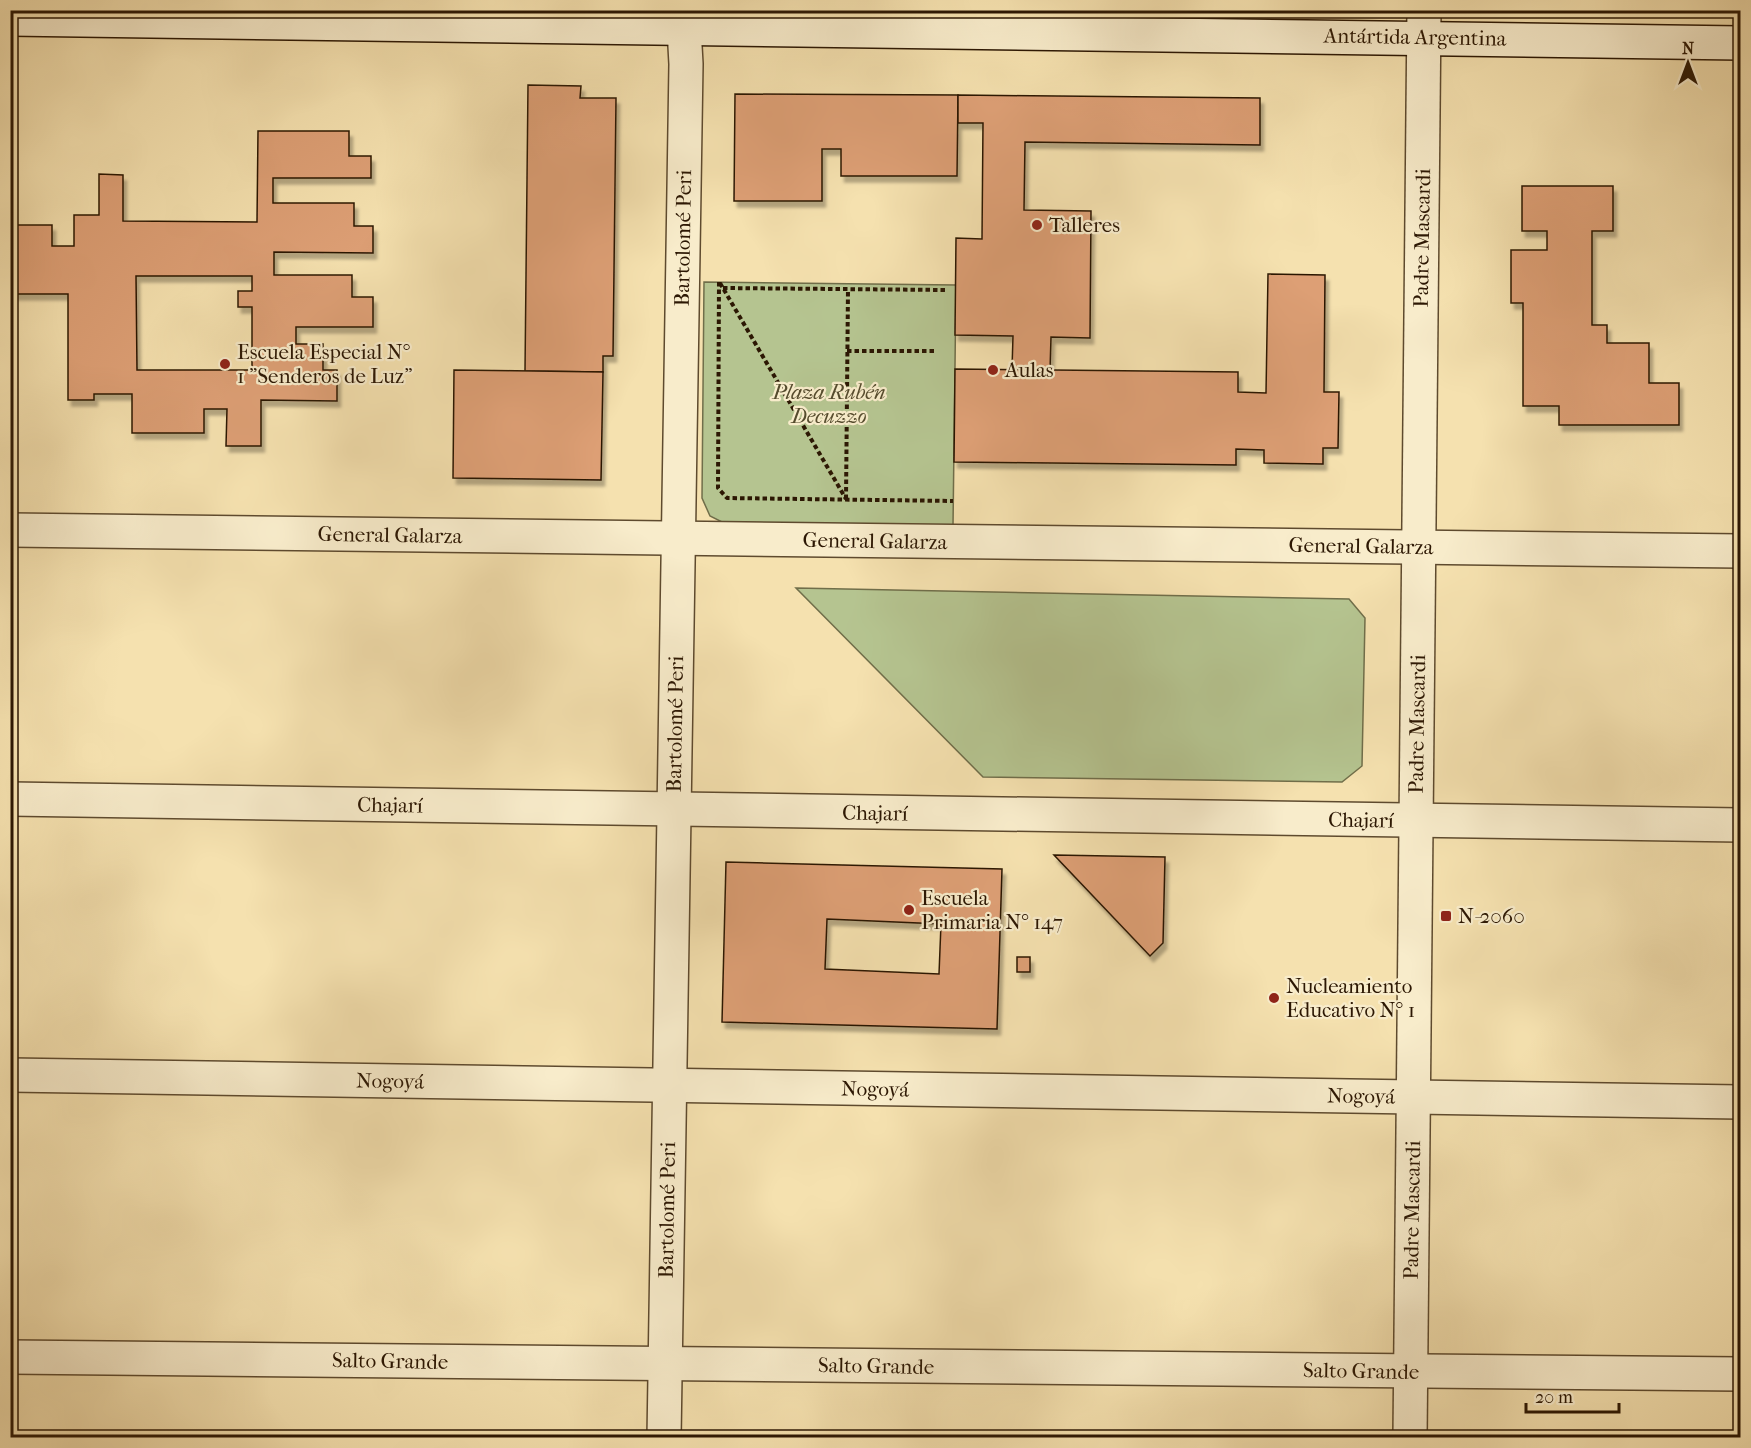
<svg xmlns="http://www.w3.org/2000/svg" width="1751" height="1448" viewBox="0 0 1751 1448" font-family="'IM FELL French Canon',serif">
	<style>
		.green { fill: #b5c490; stroke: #706e4a; stroke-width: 1.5 }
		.building { fill: #dd9f75; stroke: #2c1703; stroke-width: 1.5; fill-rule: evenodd; filter: url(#shadow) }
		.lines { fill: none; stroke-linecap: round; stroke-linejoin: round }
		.minor-casing { stroke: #5e4a2e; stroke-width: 36 }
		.tertiary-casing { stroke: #5e4a2e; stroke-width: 36 }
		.secondary-casing { stroke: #2c1703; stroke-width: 36 }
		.path { stroke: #2c1703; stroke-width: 4; stroke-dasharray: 4.5 3; stroke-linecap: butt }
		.minor { stroke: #f8eccb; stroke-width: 33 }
		.tertiary { stroke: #f8eccb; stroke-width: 33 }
		.secondary { stroke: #f8eccb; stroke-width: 33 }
		.poi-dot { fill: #8f2418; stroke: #f8eccb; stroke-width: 2 }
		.labels { text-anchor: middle; stroke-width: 4.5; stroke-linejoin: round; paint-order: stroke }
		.street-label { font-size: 21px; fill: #2c1703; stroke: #f8eccb }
		.poi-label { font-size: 21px; fill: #2c1703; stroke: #f8eccb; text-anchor: start }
		.park-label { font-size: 21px; font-style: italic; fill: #554b2d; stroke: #f8eccb }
	</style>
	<defs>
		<filter id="shadow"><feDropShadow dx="3.5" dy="6" stdDeviation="1.5" flood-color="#0004"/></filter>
	</defs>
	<rect width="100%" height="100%" fill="#f5e1af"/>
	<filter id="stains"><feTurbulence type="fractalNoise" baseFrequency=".00333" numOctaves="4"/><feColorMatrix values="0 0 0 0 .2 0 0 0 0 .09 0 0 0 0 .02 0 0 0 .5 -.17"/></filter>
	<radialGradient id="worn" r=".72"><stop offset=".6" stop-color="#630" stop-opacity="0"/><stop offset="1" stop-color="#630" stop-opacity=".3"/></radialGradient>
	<!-- green -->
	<g class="green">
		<path d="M704,282l252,3 -3,241 -231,-4 -12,-6 -8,-18z"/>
		<path d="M796,588l553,11 16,19 -3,148 -20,16 -359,-5z"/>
	</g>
	<!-- building -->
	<g class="building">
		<path d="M528,85l53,1 -1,12h36l-3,258h-10v16l-78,-1z"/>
		<path d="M735,94l223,1 -1,81h-116v-27h-19v52h-88z"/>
		<path d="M958,95l302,3v47l-235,-3 -1,68 67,1 -1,127 -39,-1 -1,33 -38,-1 1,-33 -58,-1 1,-97 26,1 1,-116h-25z"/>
		<path d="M258,131h91v25h22v22h-98v25h81v23h19v27l-99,-1v23h78v22h21v30h-77v17h27v26h14v31l-76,-1v46h-35l1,-37h-23v24h-72v-39h-38v6h-26v-106h-58v-69h42v21h22v-31h25v-41l24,1v46l134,1zM136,276h116v15h-14v16h14v63h-115z"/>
		<path d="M1522,186h91v45h-21v94h15v18h42v40h30v42h-120v-19h-36v-103h-12v-53h36v-19h-25z"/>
		<path d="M1268,274l57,1 -1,117h15l-1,56h-15v16l-59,-1v-13l-28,-1v16l-282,-3 1,-93 283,3v20l28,1z"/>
		<path d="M454,370l149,2 -2,108 -148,-2z"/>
		<path d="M1054,855l111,2 -2,86 -13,13z"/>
		<path d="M726,862l276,7 -5,160 -275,-7zM827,919l114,5 -2,50 -114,-5z"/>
		<rect x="1017" y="957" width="13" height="15"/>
	</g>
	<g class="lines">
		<!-- minor casing -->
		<g class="minor-casing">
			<g id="minor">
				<path d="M1049,32v-22"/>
				<path d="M10,530l1730,21"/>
				<path d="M10,799l1730,26"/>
				<path d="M10,1075l1730,27"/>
				<path d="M10,1357l1730,17"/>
				<path d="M664,1438l22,-1374 -3,-54"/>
			</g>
		</g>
		<!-- tertiary casing -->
		<g class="tertiary-casing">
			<path id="tertiary" d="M1410,1438l14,-1428"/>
		</g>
		<!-- secondary casing -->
		<g class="secondary-casing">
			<path id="secondary" d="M10,19l1730,24"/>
		</g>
		<!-- path -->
		<g class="path">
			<path d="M719,282l-1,206 9,10 226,3"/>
			<path d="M720,283l126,216"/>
			<path d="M723,288l223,2"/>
			<path d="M847,351h89"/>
			<path d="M846,499l2,-210"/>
		</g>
		<!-- minor -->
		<use href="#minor" class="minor"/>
		<!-- tertiary -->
		<use href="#tertiary" class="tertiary"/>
		<!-- secondary -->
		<use href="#secondary" class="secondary"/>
	</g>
	<!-- markers -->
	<g class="poi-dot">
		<circle cx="1037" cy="225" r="6"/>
		<circle cx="225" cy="364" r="6"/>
		<circle cx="993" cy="370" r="6"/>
		<circle cx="909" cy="910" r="6"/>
		<rect x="1440" y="910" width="12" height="12" rx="3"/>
		<circle cx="1274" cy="998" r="6"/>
	</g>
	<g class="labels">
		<!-- street labels -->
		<g class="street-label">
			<text transform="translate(1415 37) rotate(1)" y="7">Antártida Argentina</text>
			<text transform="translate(683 238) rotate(-89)" y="7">Bartolomé Peri</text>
			<text transform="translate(1422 238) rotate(-89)" y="7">Padre Mascardi</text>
			<text transform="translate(390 535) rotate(1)" y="7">General Galarza</text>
			<text transform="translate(875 541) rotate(1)" y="7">General Galarza</text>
			<text transform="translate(1361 546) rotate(1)" y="7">General Galarza</text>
			<text transform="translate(675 724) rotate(-89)" y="7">Bartolomé Peri</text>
			<text transform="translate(1417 724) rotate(-89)" y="7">Padre Mascardi</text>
			<text transform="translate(390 805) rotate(1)" y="7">Chajarí</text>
			<text transform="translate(875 813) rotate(1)" y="7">Chajarí</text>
			<text transform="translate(1361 820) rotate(1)" y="7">Chajarí</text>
			<text transform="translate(390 1081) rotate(1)" y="7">Nogoyá</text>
			<text transform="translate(875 1089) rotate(1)" y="7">Nogoyá</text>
			<text transform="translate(1361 1096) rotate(1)" y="7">Nogoyá</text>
			<text transform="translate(667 1210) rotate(-89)" y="7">Bartolomé Peri</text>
			<text transform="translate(1412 1210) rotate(-89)" y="7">Padre Mascardi</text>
			<text transform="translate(390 1361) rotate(1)" y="7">Salto Grande</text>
			<text transform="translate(876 1366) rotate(1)" y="7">Salto Grande</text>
			<text transform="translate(1361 1371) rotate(1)" y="7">Salto Grande</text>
		</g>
		<!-- poi labels -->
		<g class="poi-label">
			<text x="1049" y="232">Talleres</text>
			<text x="237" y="359">Escuela Especial N°<tspan x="237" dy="24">1 "Senderos de Luz"</tspan></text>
			<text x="1005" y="377">Aulas</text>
			<text x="921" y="905">Escuela<tspan x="921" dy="24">Primaria N° 147</tspan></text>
			<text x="1458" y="923">N-2060</text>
			<text x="1286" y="993">Nucleamiento<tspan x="1286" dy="24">Educativo N° 1</tspan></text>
		</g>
		<!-- park labels -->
		<g class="park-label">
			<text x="829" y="399">Plaza Rubén<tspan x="829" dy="24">Decuzzo</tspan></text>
		</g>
	</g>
	<!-- margin -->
	<rect width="1751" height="1448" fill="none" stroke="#f5e1af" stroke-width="36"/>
	<rect x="12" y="12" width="1727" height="1424" fill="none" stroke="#2c1703" stroke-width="3"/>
	<rect x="18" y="18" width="1715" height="1412" fill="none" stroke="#2c1703" stroke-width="1.5"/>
	<!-- north arrow -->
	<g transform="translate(1688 63)" stroke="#f8eccb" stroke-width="4.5" paint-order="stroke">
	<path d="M0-4.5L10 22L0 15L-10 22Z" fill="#2c1703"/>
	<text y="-9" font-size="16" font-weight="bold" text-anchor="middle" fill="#2c1703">N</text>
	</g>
	<!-- scale -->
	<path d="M1526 1403v9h93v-9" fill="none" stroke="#2c1703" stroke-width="3"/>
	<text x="1535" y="1403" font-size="18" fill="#2c1703" stroke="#f8eccb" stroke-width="4.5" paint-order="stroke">20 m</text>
	<rect width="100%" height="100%" filter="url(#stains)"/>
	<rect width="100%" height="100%" fill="url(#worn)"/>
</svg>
